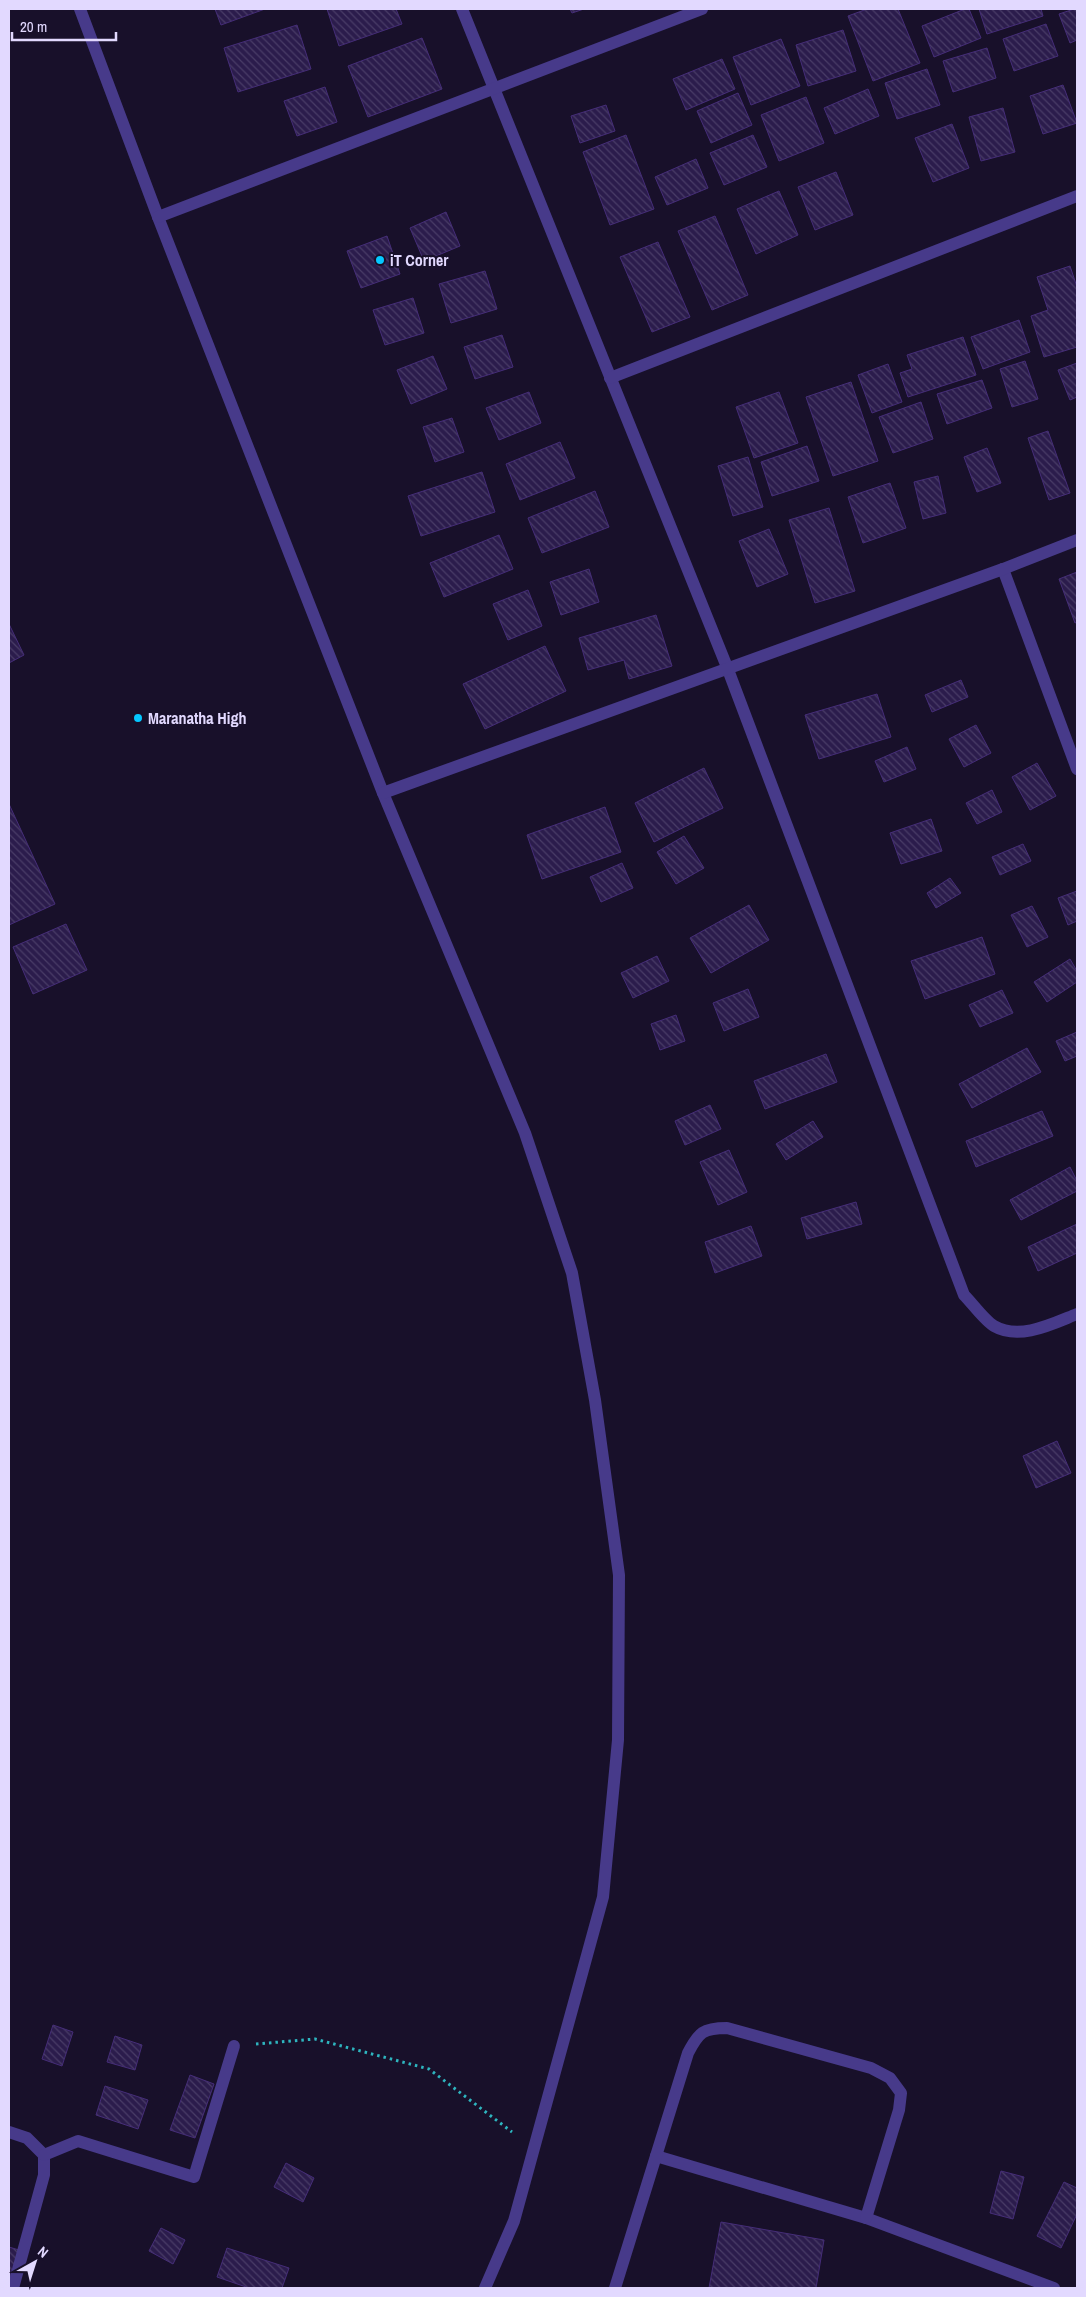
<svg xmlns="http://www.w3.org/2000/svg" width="1086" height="2297" viewBox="0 0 1086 2297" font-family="'Archivo Narrow',sans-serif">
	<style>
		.building { fill: url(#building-back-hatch); stroke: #452d78 }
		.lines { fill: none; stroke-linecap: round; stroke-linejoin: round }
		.path { stroke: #2eb5bf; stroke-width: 3; stroke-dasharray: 2.5 4; stroke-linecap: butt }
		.minor { stroke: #473a8a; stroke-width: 12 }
		.poi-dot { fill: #05c7ff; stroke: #18102a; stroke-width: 2 }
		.labels { text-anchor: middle; stroke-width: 4; stroke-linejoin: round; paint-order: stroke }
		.poi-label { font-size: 16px; font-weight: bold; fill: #e2d9ff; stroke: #18102a; text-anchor: start }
	</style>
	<defs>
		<pattern id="building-back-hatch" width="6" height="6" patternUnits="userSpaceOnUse" patternTransform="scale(1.25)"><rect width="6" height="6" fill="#2b1c4c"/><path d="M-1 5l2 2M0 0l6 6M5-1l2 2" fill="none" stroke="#493c67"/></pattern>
	</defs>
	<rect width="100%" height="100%" fill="#18102a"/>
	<!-- building -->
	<g class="building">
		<path d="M215,9h50l-44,16z"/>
		<path d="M327,9h69l6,15 -63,22z"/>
		<path d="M570,9h14l-12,4z"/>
		<path d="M867,9h31l22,54 -47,18 -25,-65z"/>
		<path d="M965,9h4l12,29 -47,19 -12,-31z"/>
		<path d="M979,9h62l2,7 -56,18z"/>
		<path d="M1074,9h3v31l-7,3 -11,-29z"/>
		<path d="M1046,24l12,32 -44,15 -11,-32z"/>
		<path d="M297,25l14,44 -73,23 -14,-44z"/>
		<path d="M843,30l13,41 -48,15 -12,-41z"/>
		<path d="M422,38l20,51 -74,28 -20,-51z"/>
		<path d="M781,39l19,47 -49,19 -18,-48z"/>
		<path d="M987,48l9,30 -43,14 -10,-31z"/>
		<path d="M722,59l13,30 -49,21 -13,-31z"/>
		<path d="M927,69l13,36 -43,14 -12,-36z"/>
		<path d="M1063,85l14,38 -34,11 -13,-38z"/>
		<path d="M325,87l12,35 -40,14 -13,-35z"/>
		<path d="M868,89l11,27 -44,18 -11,-26z"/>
		<path d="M738,93l14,32 -41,18 -14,-32z"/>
		<path d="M806,97l18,46 -45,18 -18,-46z"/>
		<path d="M606,105l9,26 -35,12 -9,-27z"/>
		<path d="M1003,108l12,44 -34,9 -12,-44z"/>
		<path d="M952,124l17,44 -36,14 -18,-44z"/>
		<path d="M626,135l28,74 -44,16 -27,-73z"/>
		<path d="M753,135l14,32 -43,18 -14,-32z"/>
		<path d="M696,159l12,29 -41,17 -12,-28z"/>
		<path d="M836,172l17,43 -38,15 -17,-43z"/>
		<path d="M779,191l19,44 -42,19 -19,-45z"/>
		<path d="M446,212l14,34 -36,15 -14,-33z"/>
		<path d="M715,216l33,79 -36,15 -34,-79z"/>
		<path d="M387,236l13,38 -39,14 -14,-37z"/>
		<path d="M658,242l32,75 -38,15 -32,-75z"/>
		<path d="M1070,266l7,21v60l-33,10 -13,-41 17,-6 -11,-33z"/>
		<path d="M485,271l12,38 -46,14 -12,-39z"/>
		<path d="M413,298l11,35 -39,12 -12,-35z"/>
		<path d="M1019,320l11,32 -47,17 -12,-32z"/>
		<path d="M502,335l11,32 -38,12 -11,-32z"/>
		<path d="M963,337l13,38 -68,22 -8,-24 12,-4 -5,-14z"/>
		<path d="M433,356l14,33 -36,15 -14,-34z"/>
		<path d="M1025,361l13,38 -26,8 -12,-38z"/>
		<path d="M1077,363v34l-7,3 -12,-30z"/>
		<path d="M888,364l14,38 -30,11 -14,-38z"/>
		<path d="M982,380l10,28 -45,16 -10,-30z"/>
		<path d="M851,382l27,79 -45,15 -27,-79z"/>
		<path d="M529,392l12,31 -42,17 -13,-32z"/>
		<path d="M779,392l19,51 -44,15 -18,-51z"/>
		<path d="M921,402l12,37 -40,14 -14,-36z"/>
		<path d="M452,418l12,34 -29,10 -12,-35z"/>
		<path d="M1048,431l22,62 -21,7 -21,-62z"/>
		<path d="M560,442l15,36 -55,22 -14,-36z"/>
		<path d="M807,446l12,35 -47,15 -11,-34z"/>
		<path d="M987,448l14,35 -24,9 -13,-35z"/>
		<path d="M748,457l15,50 -30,9 -15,-50z"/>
		<path d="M482,472l13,40 -74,24 -13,-40z"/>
		<path d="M938,476l8,37 -23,6 -9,-37z"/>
		<path d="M890,483l16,45 -43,15 -15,-46z"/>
		<path d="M595,491l14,36 -67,26 -14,-35z"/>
		<path d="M829,508l26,83 -40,12 -26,-83z"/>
		<path d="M769,529l19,45 -31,13 -18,-46z"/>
		<path d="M499,535l14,34 -69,28 -14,-34z"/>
		<path d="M589,569l10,33 -38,13 -11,-33z"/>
		<path d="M1077,572v50l-2,1 -16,-44z"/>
		<path d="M528,590l14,36 -34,14 -15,-36z"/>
		<path d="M656,615l16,51 -43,13 -5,-19 -36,10 -9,-32z"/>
		<path d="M9,624l15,31 -15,8z"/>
		<path d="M545,646l21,45 -81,38 -22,-45z"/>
		<path d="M961,680l7,17 -36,15 -7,-17z"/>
		<path d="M877,694l14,43 -72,22 -14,-44z"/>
		<path d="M976,725l15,28 -27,14 -15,-28z"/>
		<path d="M907,747l9,22 -32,13 -9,-21z"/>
		<path d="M1037,763l19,33 -26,14 -18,-33z"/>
		<path d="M704,768l19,40 -69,34 -19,-39z"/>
		<path d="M992,790l10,22 -25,12 -11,-21z"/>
		<path d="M9,804l46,100 -46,21z"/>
		<path d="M605,807l16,45 -79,27 -15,-44z"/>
		<path d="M931,819l11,32 -41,13 -11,-31z"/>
		<path d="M684,836l20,32 -28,16 -19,-32z"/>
		<path d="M1023,844l8,17 -31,14 -8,-18z"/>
		<path d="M622,863l11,25 -32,14 -11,-25z"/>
		<path d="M950,878l11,15 -25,15 -9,-15z"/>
		<path d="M1077,891v30l-9,4 -10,-27z"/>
		<path d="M749,905l20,35 -58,33 -21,-35z"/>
		<path d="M1032,906l16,31 -21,10 -16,-32z"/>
		<path d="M66,924l21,46 -54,24 -20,-47z"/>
		<path d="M982,937l13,37 -70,25 -14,-38z"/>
		<path d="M657,956l12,25 -36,17 -12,-25z"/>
		<path d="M1070,959l7,12v11l-30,20 -13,-20z"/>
		<path d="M748,989l11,28 -35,14 -11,-28z"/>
		<path d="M1002,990l11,23 -33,14 -11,-22z"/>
		<path d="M676,1015l9,26 -25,9 -9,-26z"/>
		<path d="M1077,1032v24l-12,5 -9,-20z"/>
		<path d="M1027,1048l14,24 -69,36 -13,-24z"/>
		<path d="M826,1054l11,28 -72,27 -11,-28z"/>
		<path d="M710,1105l11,24 -36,16 -10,-24z"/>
		<path d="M1042,1111l11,25 -77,31 -10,-26z"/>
		<path d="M813,1121l10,16 -37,23 -10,-16z"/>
		<path d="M729,1150l18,42 -29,13 -18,-43z"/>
		<path d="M1070,1167l7,14v10l-56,29 -11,-20z"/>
		<path d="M856,1202l6,22 -55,15 -6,-21z"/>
		<path d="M1077,1224v29l-39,18 -10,-24z"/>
		<path d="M751,1226l11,30 -47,17 -10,-31z"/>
		<path d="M1057,1441l14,32 -35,15 -13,-32z"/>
		<path d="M53,2025l20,7 -11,34 -20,-7z"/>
		<path d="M115,2036l27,9 -7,25 -28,-8z"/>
		<path d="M190,2075l24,9 -19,54 -25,-8z"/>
		<path d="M105,2086l43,14 -10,29 -42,-14z"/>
		<path d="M286,2163l28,15 -11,24 -29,-15z"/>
		<path d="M1001,2171l23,6 -11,42 -23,-6z"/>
		<path d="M1064,2182l13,6v26l-16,34 -24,-12z"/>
		<path d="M721,2222l103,18 -8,48h-107z"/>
		<path d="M161,2228l24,12 -12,24 -24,-13z"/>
		<path d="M9,2247l10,3 -10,36z"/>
		<path d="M227,2248l62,20 -7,20h-33l-32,-11z"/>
	</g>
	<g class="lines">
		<!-- path -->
		<path class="path" d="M256,2044l59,-5 114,30 83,63"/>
		<!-- minor -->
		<g class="minor">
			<path d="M80,9l78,208 225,576 142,340 47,140 23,127 24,175 -1,165 -15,157 -89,324 -29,67"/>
			<path d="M462,9l265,658 237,628c8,8 21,26 30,31 26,15 60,-3 83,-12"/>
			<path d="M158,217l544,-208"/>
			<path d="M610,378l467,-182"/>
			<path d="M1003,569l74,200"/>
			<path d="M383,793l620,-224 74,-29"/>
			<path d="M9,2132l18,6 17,17v20l-31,113"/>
			<path d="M44,2155l34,-14 116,36 40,-131"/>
			<path d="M656,2156l210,62 188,70"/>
			<path d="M615,2288l73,-235c11,-21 15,-25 39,-25l144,40 19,10 11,15 -2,17 -33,108"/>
		</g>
	</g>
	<!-- markers -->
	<g class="poi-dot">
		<circle cx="380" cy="260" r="5"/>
		<circle cx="138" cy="718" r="5"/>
	</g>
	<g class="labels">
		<!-- poi labels -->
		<g class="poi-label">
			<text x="390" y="266">iT Corner</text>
			<text x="148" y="724">Maranatha High</text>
		</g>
	</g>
	<!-- border -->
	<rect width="1086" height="2297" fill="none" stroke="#e2d9ff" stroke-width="20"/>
	<!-- north arrow -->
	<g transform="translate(35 2262) rotate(39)" stroke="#18102a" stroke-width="4" paint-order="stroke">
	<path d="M0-4L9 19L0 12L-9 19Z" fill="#e2d9ff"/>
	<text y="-8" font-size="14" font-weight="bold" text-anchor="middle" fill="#e2d9ff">N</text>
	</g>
	<!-- scale -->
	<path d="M12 32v8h104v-8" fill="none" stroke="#e2d9ff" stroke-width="2.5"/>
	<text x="20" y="32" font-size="15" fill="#e2d9ff" stroke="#18102a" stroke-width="4" paint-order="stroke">20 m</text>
</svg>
